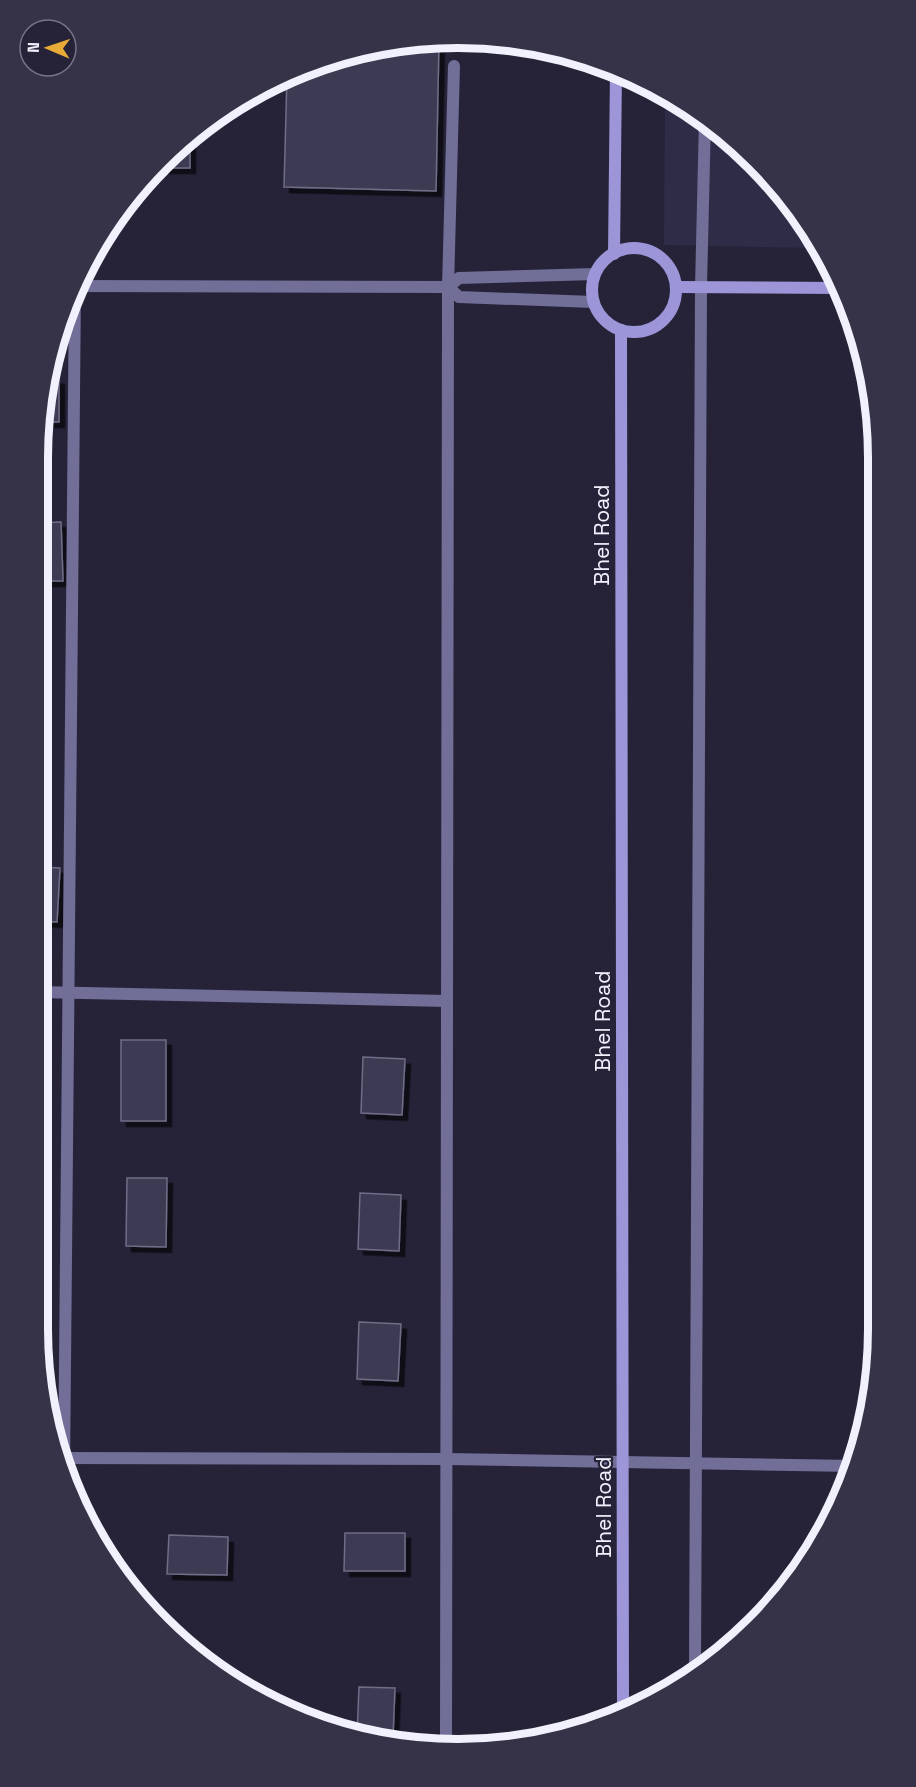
<svg xmlns="http://www.w3.org/2000/svg" width="916" height="1787" viewBox="0 0 916 1787" font-family="'Space Grotesk',sans-serif">
	<style>
		.built { fill: #2f2c48 }
		.building { fill: #3c3a52; stroke: #6f6d87; stroke-width: 1.5; filter: url(#shadow) }
		.lines { fill: none; stroke-linecap: round; stroke-linejoin: round }
		.lane { stroke: #716e97; stroke-width: 12 }
		.street { stroke: #716e97; stroke-width: 12 }
		.secondary { stroke: #9c96d8; stroke-width: 12 }
		.labels { text-anchor: middle; stroke-width: 4.5; stroke-linejoin: round; paint-order: stroke }
		.street-label { font-size: 21px; fill: #f1f1fd; stroke: #262339 }
		.rim { fill: none; stroke: #f1f1fd; stroke-width: 8 }
	</style>
	<defs>
		<filter id="shadow"><feDropShadow dx="5.5" dy="5.5" stdDeviation="0" flood-color="#0009"/></filter>
	</defs>
	<rect width="100%" height="100%" fill="#262339"/>
	<!-- built -->
	<path class="built" d="M665,94l49,31 78,77 26,46 -154,-3z"/>
	<!-- building -->
	<g class="building">
		<path d="M439,40l-3,151 -152,-4 3,-111 36,-16 80,-19z"/>
		<path d="M190,135v33h-34l24,-26z"/>
		<path d="M47,378l12,1v43h-19z"/>
		<path d="M61,522l2,59h-25v-58z"/>
		<path d="M38,867l22,1 -3,54 -19,-1z"/>
		<rect x="121" y="1040" width="45" height="81"/>
		<path d="M363,1057l42,2 -3,56 -41,-2z"/>
		<path d="M127,1178h40l-1,69 -40,-1z"/>
		<path d="M360,1193l41,2 -2,56 -41,-2z"/>
		<path d="M359,1322l42,2 -3,57 -41,-2z"/>
		<path d="M345,1533h60v38h-61z"/>
		<path d="M169,1535l59,2 -1,38 -60,-1z"/>
		<path d="M359,1687l36,1 -2,48 -36,-1z"/>
	</g>
	<g class="lines">
		<!-- lane -->
		<path class="lane" d="M448,287l6,-221"/>
		<!-- street -->
		<g class="street">
			<path d="M75,286l373,1 11,-9 136,-4"/>
			<path d="M448,287l11,10 134,5"/>
			<path d="M38,992l409,9"/>
			<path d="M59,1458l388,1 407,7"/>
			<path d="M64,1472l11,-1185"/>
			<path d="M695,1669l6,-1382 4,-168"/>
			<path d="M446,1744l2,-1457"/>
		</g>
		<!-- secondary -->
		<g class="secondary">
			<circle cx="634" cy="290" r="42"/>
			<path d="M614,254l2,-184"/>
			<path d="M676,287l165,1"/>
			<path d="M621,330l2,1382"/>
		</g>
	</g>
	<g class="labels">
		<!-- street labels -->
		<g class="street-label">
			<text transform="translate(602 535) rotate(-90)" y="7">Bhel Road</text>
			<text transform="translate(603 1021) rotate(-90)" y="7">Bhel Road</text>
			<text transform="translate(604 1507) rotate(-90)" y="7">Bhel Road</text>
		</g>
	</g>
	<!-- crop -->
	<path d="M0 0H916V1787H0ZM458 48H458A410 410 0 0 1 868 458V1329A410 410 0 0 1 458 1739H458A410 410 0 0 1 48 1329V458A410 410 0 0 1 458 48Z" fill="#363349" fill-rule="evenodd"/>
	<path class="rim" d="M458 48H458A410 410 0 0 1 868 458V1329A410 410 0 0 1 458 1739H458A410 410 0 0 1 48 1329V458A410 410 0 0 1 458 48Z"/>
	<!-- north arrow -->
	<g transform="translate(48 48) rotate(272)"><circle r="28" fill="#262339" stroke="#777587" stroke-width="1.5"/>
	<path d="M0-4.5L10 22L0 15L-10 22Z" fill="#e9ab38"/>
	<text y="-9" font-size="16" font-weight="bold" text-anchor="middle" fill="#f1f1fd">N</text>
	</g>
</svg>
